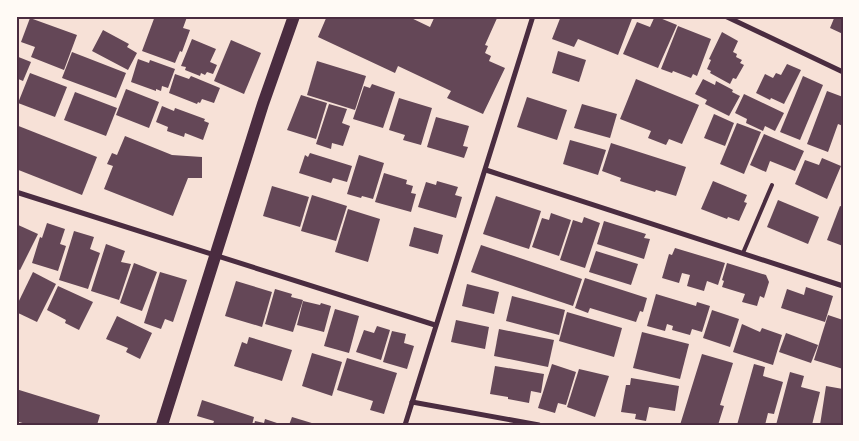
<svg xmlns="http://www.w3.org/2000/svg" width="859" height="441" viewBox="0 0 859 441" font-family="'Roboto Condensed',sans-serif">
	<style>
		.building { fill: #644757 }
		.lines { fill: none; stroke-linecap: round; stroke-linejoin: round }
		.service { stroke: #4a2c40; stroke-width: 4 }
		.minor { stroke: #4a2c40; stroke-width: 5 }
		.primary { stroke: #4a2c40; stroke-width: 12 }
		.neatline { fill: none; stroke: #4a2c40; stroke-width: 2 }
	</style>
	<rect width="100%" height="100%" fill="#f7e1d7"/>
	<!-- building -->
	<g class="building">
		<path d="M155,16l32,1 -4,11 7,2 -8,22 -2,-1 -5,12 -33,-12z"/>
		<path d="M327,16h80l23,11 5,-11h63l-13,29 3,1 -3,7 6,3 -2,5 16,7 -22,46 -36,-16 4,-7 -53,-25 -3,7 -77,-36z"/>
		<path d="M561,16h72l-15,39 -40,-16 -4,8 -22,-8z"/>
		<path d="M655,16l22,9 -19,43 -35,-14 14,-32 13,5z"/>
		<path d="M835,16h8v18l-13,-6z"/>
		<path d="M30,18l47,17 -13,35 -33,-13 4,-10 -14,-5z"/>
		<path d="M678,26l33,13 -14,37 -4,-2 -2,4 -18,-7 -1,2 -11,-4z"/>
		<path d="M103,30l26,14 -2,3 10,6 -9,17 -36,-19z"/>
		<path d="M722,32l16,9 -5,11 4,2 -1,3 6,3 -2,3 4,2 -8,14 -3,-1 -3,6 -20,-11 1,-2 -4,-2 4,-9 -2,-1z"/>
		<path d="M192,39l24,10 -6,13 7,3 -4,9 -6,-2 -2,3 -4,-2 -1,3 -15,-6 1,-3 -5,-1z"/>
		<path d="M231,40l30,13 -17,41 -30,-13z"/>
		<path d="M558,51l28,9 -7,22 -27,-9z"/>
		<path d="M72,52l54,21 -10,25 -54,-20z"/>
		<path d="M16,56l15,6 -8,19 -7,-3z"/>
		<path d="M138,59l11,4 1,-3 25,9 -7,19 -6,-2 -1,5 -5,-2v2l-25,-9z"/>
		<path d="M317,61l49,15 -11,34 -48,-15z"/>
		<path d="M787,64l14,6 -17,34 -13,-6 -1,2 -14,-7 9,-19 8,4 3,-5 5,2z"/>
		<path d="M30,73l37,14 -12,30 -37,-14z"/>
		<path d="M175,74l14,5 2,-3 29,12 -6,15 -12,-4 -2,4 -2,-1 -1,2 -28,-11z"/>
		<path d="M803,76l20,9 -23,55 -20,-8z"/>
		<path d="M636,79l63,26 -17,39 -13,-5 -3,6 -18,-7 3,-7 -31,-12z"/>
		<path d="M703,79l12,6 1,-4 17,9 -1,2 8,4 -11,20 -24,-12 2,-4 -12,-6z"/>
		<path d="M372,84l23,8 -12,36 -30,-9 11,-33 6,2z"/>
		<path d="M126,89l33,13 -10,26 -33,-13z"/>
		<path d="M827,91l16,6v29l-5,-2 -10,28 -21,-8z"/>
		<path d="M75,92l42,16 -11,28 -42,-16z"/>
		<path d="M744,94l40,19 -9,18 -10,-5 -2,5 -17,-8 1,-4 -12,-6z"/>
		<path d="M301,95l26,8 -11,36 -29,-9z"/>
		<path d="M527,97l40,13 -10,30 -40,-13z"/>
		<path d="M399,98l33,10 -11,37 -18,-5 2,-5 -16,-5z"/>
		<path d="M329,104l18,5 -5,14 8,3 -7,20 -11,-3 -1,6 -15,-5z"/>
		<path d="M582,104l35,10 -7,24 -36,-10z"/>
		<path d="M162,106l12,5 1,-3 30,11 -1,2 5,2 -6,17 -18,-7 -1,4 -17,-6 1,-4 -12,-5z"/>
		<path d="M714,114l20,9 -9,23 -21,-8z"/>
		<path d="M436,117l33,9 -6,20 5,1 -4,11 -37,-11z"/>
		<path d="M737,123l24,9 -17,42 -24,-10z"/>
		<path d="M16,125l81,32 -15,38 -66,-26z"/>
		<path d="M764,134l40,17 -9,20 -25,-10 -4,11 -16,-7z"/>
		<path d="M125,136l47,19 30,2v21h-14l-15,38 -69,-27 9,-23 -6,-2 5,-11 5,2z"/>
		<path d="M570,140l36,10 -8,25 -35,-11z"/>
		<path d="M611,143l75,24 -10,29 -20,-6 -1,2 -35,-11 1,-3 -19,-7z"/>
		<path d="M310,153l42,13 -5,16 -14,-4 -2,5 -32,-10 6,-18 3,2z"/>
		<path d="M359,155l25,8 -11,36 -11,-3 -1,2 -14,-4z"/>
		<path d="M822,158l19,8 -14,33 -32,-15 10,-24 14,5z"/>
		<path d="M384,173l23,7 -1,4 7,2 -2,7 5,1 -5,18 -36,-10z"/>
		<path d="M437,181l21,6 -3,8 7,2 -6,21 -38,-11 8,-25 10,3z"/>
		<path d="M713,181l34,14 -3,7 3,1 -8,18 -11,-4 -1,2 -26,-10z"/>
		<path d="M272,186l37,11 -9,30 -37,-11z"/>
		<path d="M312,195l35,11 -11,35 -35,-10z"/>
		<path d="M496,196l45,15 -12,38 -46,-15z"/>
		<path d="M778,200l41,17 -11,27 -41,-17z"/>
		<path d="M840,206l3,1v39l-16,-6z"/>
		<path d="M348,209l32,10 -12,43 -33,-10z"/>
		<path d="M551,213l20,7 -12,36 -27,-9 10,-29 7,2z"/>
		<path d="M584,217l16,6 -15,45 -25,-8 13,-40 9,3z"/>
		<path d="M604,221l42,13 -2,4 6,1 -6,20 -47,-15z"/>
		<path d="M47,223l18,6 -5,15 6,2 -8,25 -26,-8 8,-26 2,1z"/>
		<path d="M16,224l22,10 -18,36 -4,-2z"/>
		<path d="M414,227l29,8 -5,19 -29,-8z"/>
		<path d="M74,231l20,6 -4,12 10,4 -12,36 -29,-9z"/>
		<path d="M106,244l19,7 -4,11 10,2 -12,36 -28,-9z"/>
		<path d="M481,245l101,34 -9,27 -102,-34z"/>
		<path d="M675,248l50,15 -7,22 -11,-4 -3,10 -17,-5 3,-11 -8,-2 -3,10 -17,-5 7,-24 3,1z"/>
		<path d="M596,251l42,13 -7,21 -42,-13z"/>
		<path d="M134,263l23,9 -15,39 -22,-8z"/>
		<path d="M727,263l39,12 3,7 -5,16 -4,-2 -3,10 -15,-4 3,-8 -23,-7 2,-6 -2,-1z"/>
		<path d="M33,272l23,12 -19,38 -21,-10v-5z"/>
		<path d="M160,272l27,8 -14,42 -8,-3 -4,10 -17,-6z"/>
		<path d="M585,278l62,20 -4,14 -3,-1 -4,11 -46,-14 -2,5 -13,-5z"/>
		<path d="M236,281l36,11 -10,35 -37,-11z"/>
		<path d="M467,284l32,8 -5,22 -32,-8z"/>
		<path d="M58,286l35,16 -14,28 -14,-7 1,-3 -19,-10z"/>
		<path d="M806,287l27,9 -8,26 -44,-14 6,-19 17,6z"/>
		<path d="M275,289l17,5 -1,3 12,3 -10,32 -28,-8z"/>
		<path d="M656,294l40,12 1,-4 13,4 -8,26 -10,-3 -2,6 -18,-5 1,-4 -6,-2 -2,7 -18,-5z"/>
		<path d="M512,296l53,14 -6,25 -53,-14z"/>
		<path d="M303,301l17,4 1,-2 10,3 -7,26 -27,-7z"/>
		<path d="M335,309l24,7 -10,37 -25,-7z"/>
		<path d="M712,310l27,9 -9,28 -27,-9z"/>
		<path d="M567,312l55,16 -8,29 -55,-16z"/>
		<path d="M828,315l15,5v49l-29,-9z"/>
		<path d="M117,316l35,17 -12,26 -14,-7 2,-4 -22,-9z"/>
		<path d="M456,320l33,7 -4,22 -34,-7z"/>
		<path d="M742,324l18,8 2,-4 20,7 -9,30 -40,-13z"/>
		<path d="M377,326l13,4 -9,30 -25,-8 8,-22 10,3z"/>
		<path d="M499,329l55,11 -6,27 -54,-11z"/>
		<path d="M392,331l14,3 -2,9 10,3 -7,23 -24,-7z"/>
		<path d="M642,332l47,12 -9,35 -47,-11z"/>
		<path d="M786,333l32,12 -7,18 -32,-11z"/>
		<path d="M249,337l43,13 -10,31 -48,-15 8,-24 5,2z"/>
		<path d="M312,353l30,9 -10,34 -30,-10z"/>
		<path d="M702,354l31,9 -13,42 4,1 -6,19h-38z"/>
		<path d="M347,358l50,15 -13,41 -14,-4 3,-9 -36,-11z"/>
		<path d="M552,364l24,8 -10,33 -8,-2 -3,10 -17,-5z"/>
		<path d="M754,364l11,3 -2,9 20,6 -9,32 -6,-1 -3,12h-28z"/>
		<path d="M495,366l49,8 -3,19 -10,-2 -2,12 -21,-4v-2l-18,-3z"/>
		<path d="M579,369l30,7 -14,41 -28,-10z"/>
		<path d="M790,372l14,4 -3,11 19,5 -8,33h-36z"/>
		<path d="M631,378l48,8 -4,25 -26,-4 -3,14 -11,-2 1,-5 -15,-2 5,-27h4z"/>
		<path d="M826,386l17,3v36h-23z"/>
		<path d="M16,389l84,26 -3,10h-68l-13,-4z"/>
		<path d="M202,400l52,17 -2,8 -39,-1 1,-3 -17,-5z"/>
		<path d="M292,417l23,7v1h-26z"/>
		<path d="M265,419l15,5v1h-26l1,-4 9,2z"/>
	</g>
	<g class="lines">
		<!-- service -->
		<path class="service" d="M743,253l29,-68"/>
		<!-- minor -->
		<g class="minor">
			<path d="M725,16l118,56"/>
			<path d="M486,170l357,116"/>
			<path d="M16,192l419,133"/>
			<path d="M412,402l127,23"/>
			<path d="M405,425l128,-409"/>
		</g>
		<!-- primary -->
		<path class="primary" d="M162,425l101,-321 31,-88"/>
	</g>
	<!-- border -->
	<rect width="859" height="441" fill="none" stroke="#fffaf5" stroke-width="35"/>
	<rect x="18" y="18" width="824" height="406" class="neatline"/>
</svg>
